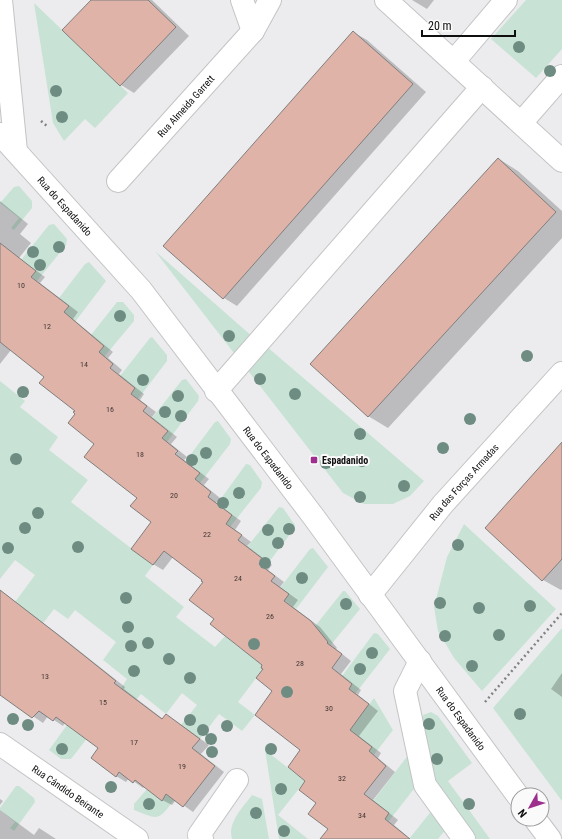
<svg xmlns="http://www.w3.org/2000/svg" width="562" height="839" viewBox="0 0 562 839" font-family="'Roboto Condensed',sans-serif">
	<style>
		.green { fill: #c8e3d5 }
		.shadow { fill: #0003 }
		.building { fill: #dfb3a8; stroke: #807e7e }
		.lines { fill: none; stroke-linecap: round; stroke-linejoin: round }
		.minor-casing { stroke: #c3c4c5; stroke-width: 24 }
		.path { stroke: #828283; stroke-width: 2.5; stroke-dasharray: 2 3; stroke-linecap: butt }
		.minor { stroke: #fff; stroke-width: 22 }
		.tree { fill: #6e8c82 }
		.poi-dot { fill: #9e2f8d; stroke: #fafafb; stroke-width: 1.5 }
		.labels { text-anchor: middle; stroke-width: 4; stroke-linejoin: round; paint-order: stroke }
		.number-label { font-size: 8px; fill: #433835 }
		.street-label { font-size: 10px; fill: #0f0f0f; stroke: #fafafb }
		.poi-label { font-size: 10px; font-weight: bold; fill: #0f0f0f; stroke: #fafafb; text-anchor: start }
	</style>
	<rect width="100%" height="100%" fill="#ececee"/>
	<!-- green -->
	<g class="green">
		<path d="M526,0h36v49l-26,29 -45,-39z"/>
		<path d="M34,3l94,90 -33,35 -10,-9 -21,22 -11,-18z"/>
		<path d="M19,186l13,15v7l-18,22 -3,-2 8,-10 -19,-15 14,-16z"/>
		<path d="M54,224l13,15 -1,6 -29,36 -6,-5 -10,-16 28,-35z"/>
		<path d="M155,251l99,87 -17,19z"/>
		<path d="M89,262l17,19 -31,41 -11,-9 5,-7 -10,-8 26,-34z"/>
		<path d="M117,302h6l11,13v6l-30,36 -5,-5 5,-7 -13,-10z"/>
		<path d="M152,337l15,18v6l-29,38 -7,-6 4,-5 -15,-12 30,-38z"/>
		<path d="M266,346l158,135 -14,15 -17,8h-29l-21,-11 -97,-125z"/>
		<path d="M186,379l13,17 -1,5 -31,41 -5,-3 6,-9 -16,-12 30,-38z"/>
		<path d="M0,381l25,20 -5,6 38,30 -9,13 39,30 -17,22 82,63 -8,11 39,31 -8,10 39,30 10,-11 17,14 28,6 -9,11 2,2 -25,33 17,13 -13,16 -23,-17 -19,25 -19,-14 16,-20 -15,-12 -16,21 -25,-20 -5,6 -15,-12 6,-9 -24,-19 13,-18 -41,-32 -7,9 -14,-10 -20,26 -19,-33 20,-27 -20,-15 -15,19z"/>
		<path d="M218,421l13,18 -1,5 -30,39 -5,-4 5,-6 -15,-11 30,-40z"/>
		<path d="M246,464l4,1 12,17 -1,6 -31,39 -4,-4 -9,-19z"/>
		<path d="M279,507l4,1 12,17 -1,4 -31,41 -5,-4 5,-7 -16,-12z"/>
		<path d="M464,524l92,85 -74,82 -28,-33 -16,-27 -4,-24 13,-50z"/>
		<path d="M313,548l15,19 -32,42 -12,-9 -4,-12 30,-39z"/>
		<path d="M343,591h2l15,18 -34,42 -14,-21z"/>
		<path d="M562,628v173l-69,-93z"/>
		<path d="M374,633l4,1 12,15 -35,45 -6,-5 3,-5 -10,-8z"/>
		<path d="M374,698l19,32 -20,26 -5,-4 4,-5 -22,-17z"/>
		<path d="M431,712l7,4 34,47 -24,18 42,58h-15l-43,-58 -9,-47v-19z"/>
		<path d="M67,725l25,7 -21,27h-10l-12,-9z"/>
		<path d="M265,750l40,31 -27,34 30,24h-29z"/>
		<path d="M409,754l8,31 -29,37 -3,-3 -12,-18z"/>
		<path d="M16,786h3l15,12 1,4 -21,29 -4,-3 5,-6 -15,-12v-2z"/>
		<path d="M147,789l15,11 4,-6 8,6c-16,21 -15,20 -40,10v-6z"/>
		<path d="M252,795l10,4 7,40h-37c-5,-16 11,-32 20,-44z"/>
		<path d="M433,809l13,20 -8,10h-29z"/>
	</g>
	<!-- shadow -->
	<g class="shadow">
		<path d="M93,0h59l37,36 -55,57 -13,-8z"/>
		<path d="M412,0h22l-7,9z"/>
		<path d="M353,32l14,8 59,52 -189,214 -13,-8z"/>
		<path d="M499,159l19,12 44,40v27l-174,190 -20,-12z"/>
		<path d="M0,201l28,23 -8,10 11,9 -12,15 26,19 -5,6 38,29 -5,7 40,33 -5,6 14,12 -3,4 25,20 -4,6 16,12 -4,5 25,20 -6,7 16,13 -3,3 25,19 -5,6 16,13 -4,5 25,18 -6,9 16,12 -4,4 25,19 -4,5 16,12 -4,5 18,13 -5,7 27,20 17,21 -1,1 15,12 -10,13 20,16 -3,5 20,16 -19,25 22,17 -3,5 17,14 -22,28 25,20 -4,5 13,11 -3,3h-82l7,-10 -22,-49 -5,-30 -29,-59 -9,-22v-4l-49,-46 -12,-39 -30,-23 -10,13 -10,-6 -1,-42 -14,-24 -43,-55 -18,-29 -1,-4 -31,-33 -34,-27 -11,14z"/>
		<path d="M562,444v145l-1,1 -18,-10z"/>
		<path d="M0,590l67,51 58,46 -1,2 39,30 3,-4 10,6 33,24 -8,9 23,18 -31,40 -17,-12 -4,5 -10,-5 -17,-14 -2,2 -14,-10 -3,4 -10,-6 -16,-28 -35,-26 -2,4 -15,-10 -5,7 -43,-29z"/>
		<path d="M562,673v24l-11,-8z"/>
		<path d="M0,799l3,2 -3,4z"/>
		<path d="M0,810l34,25 5,-7 17,11h-56z"/>
	</g>
	<!-- building -->
	<g class="building">
		<path d="M91,0h57l28,27 -56,59 -58,-56z"/>
		<path d="M353,31l60,53 -190,215 -60,-53z"/>
		<path d="M498,158l58,54 -188,205 -58,-53z"/>
		<path d="M0,243l36,28 -5,6 38,29 -5,6 40,34 -5,6 14,12 -3,4 25,20 -4,6 16,12 -4,5 25,20 -6,7 16,13 -3,3 25,19 -5,6 16,13 -3,5 24,18 -6,9 16,11 -4,5 25,19 -4,5 16,12 -4,5 18,13 -5,7 27,20 17,21 -1,1 15,11 -10,14 20,16 -3,5 20,15 -19,26 22,17 -3,4 17,15 -22,28 25,19 -4,6 25,20h-90l8,-10 -20,-15 8,-11 -17,-13 6,-9 -17,-14 12,-17 -45,-35 17,-24 -16,-13 7,-9 -2,-1 1,-3 -52,-41 4,-5 -25,-19 14,-18 -2,-1 1,-1 -38,-29 -11,14 -22,-16 20,-27 -21,-16 7,-8 -53,-41 10,-13 -26,-21 7,-9 -2,-2 2,-1 -36,-28 5,-6 -44,-35z"/>
		<path d="M562,442v117l-20,22 -57,-53z"/>
		<path d="M0,590l57,44 59,47 -2,2 48,36 4,-5 34,25 -8,9 23,18 -32,41 -17,-13 -4,7 -27,-21 -2,3 -14,-11 -3,5 -25,-19 7,-10 -42,-31 -3,4 -14,-10 -7,7 -32,-23z"/>
	</g>
	<g class="lines">
		<!-- minor casing -->
		<g class="minor-casing">
			<g id="minor">
				<path d="M1,0l15,151"/>
				<path d="M242,0l11,31"/>
				<path d="M386,0l176,161"/>
				<path d="M454,61l52,-61"/>
				<path d="M521,123l41,-47"/>
				<path id="s1" d="M0,134l141,156 172,226 205,280"/>
				<path id="s2" d="M118,181l135,-150 17,-31"/>
				<path d="M216,391l266,-304"/>
				<path id="s3" d="M370,595l73,-91 119,-131"/>
				<path d="M420,661l-15,30 20,94 39,54"/>
				<path id="s4" d="M0,744l137,95"/>
				<path d="M535,819l15,20"/>
				<path d="M202,839l-3,-4 38,-55"/>
			</g>
		</g>
		<!-- path -->
		<g class="path">
			<path d="M41,121l6,5"/>
			<path d="M485,702l77,-89"/>
		</g>
		<!-- minor -->
		<use href="#minor" class="minor"/>
	</g>
	<!-- trees -->
	<g class="tree">
		<circle cx="519" cy="47" r="6"/>
		<circle cx="550" cy="71" r="6"/>
		<circle cx="56" cy="91" r="6"/>
		<circle cx="62" cy="117" r="6"/>
		<circle cx="59" cy="247" r="6"/>
		<circle cx="33" cy="252" r="6"/>
		<circle cx="40" cy="265" r="6"/>
		<circle cx="120" cy="316" r="6"/>
		<circle cx="229" cy="336" r="6"/>
		<circle cx="527" cy="356" r="6"/>
		<circle cx="260" cy="379" r="6"/>
		<circle cx="143" cy="380" r="6"/>
		<circle cx="23" cy="392" r="6"/>
		<circle cx="295" cy="394" r="6"/>
		<circle cx="178" cy="396" r="6"/>
		<circle cx="165" cy="412" r="6"/>
		<circle cx="181" cy="416" r="6"/>
		<circle cx="470" cy="419" r="6"/>
		<circle cx="360" cy="434" r="6"/>
		<circle cx="443" cy="448" r="6"/>
		<circle cx="206" cy="453" r="6"/>
		<circle cx="16" cy="459" r="6"/>
		<circle cx="192" cy="460" r="6"/>
		<circle cx="362" cy="461" r="6"/>
		<circle cx="326" cy="463" r="6"/>
		<circle cx="404" cy="486" r="6"/>
		<circle cx="239" cy="493" r="6"/>
		<circle cx="360" cy="497" r="6"/>
		<circle cx="223" cy="503" r="6"/>
		<circle cx="38" cy="513" r="6"/>
		<circle cx="25" cy="528" r="6"/>
		<circle cx="289" cy="529" r="6"/>
		<circle cx="268" cy="530" r="6"/>
		<circle cx="278" cy="543" r="6"/>
		<circle cx="458" cy="545" r="6"/>
		<circle cx="78" cy="547" r="6"/>
		<circle cx="8" cy="548" r="6"/>
		<circle cx="265" cy="563" r="6"/>
		<circle cx="302" cy="578" r="6"/>
		<circle cx="126" cy="598" r="6"/>
		<circle cx="440" cy="603" r="6"/>
		<circle cx="346" cy="604" r="6"/>
		<circle cx="530" cy="606" r="6"/>
		<circle cx="479" cy="608" r="6"/>
		<circle cx="128" cy="627" r="6"/>
		<circle cx="499" cy="635" r="6"/>
		<circle cx="445" cy="636" r="6"/>
		<circle cx="148" cy="643" r="6"/>
		<circle cx="254" cy="644" r="6"/>
		<circle cx="131" cy="646" r="6"/>
		<circle cx="372" cy="653" r="6"/>
		<circle cx="169" cy="659" r="6"/>
		<circle cx="472" cy="666" r="6"/>
		<circle cx="360" cy="669" r="6"/>
		<circle cx="134" cy="671" r="6"/>
		<circle cx="190" cy="678" r="6"/>
		<circle cx="287" cy="692" r="6"/>
		<circle cx="520" cy="714" r="6"/>
		<circle cx="13" cy="719" r="6"/>
		<circle cx="190" cy="720" r="6"/>
		<circle cx="429" cy="724" r="6"/>
		<circle cx="28" cy="725" r="6"/>
		<circle cx="227" cy="726" r="6"/>
		<circle cx="203" cy="730" r="6"/>
		<circle cx="211" cy="739" r="6"/>
		<circle cx="62" cy="749" r="6"/>
		<circle cx="271" cy="749" r="6"/>
		<circle cx="212" cy="752" r="6"/>
		<circle cx="437" cy="759" r="6"/>
		<circle cx="111" cy="787" r="6"/>
		<circle cx="281" cy="789" r="6"/>
		<circle cx="149" cy="804" r="6"/>
		<circle cx="469" cy="804" r="6"/>
		<circle cx="256" cy="813" r="6"/>
		<circle cx="284" cy="831" r="6"/>
	</g>
	<!-- markers -->
	<rect class="poi-dot" x="310" y="456" width="8" height="8" rx="2"/>
	<g class="labels">
		<!-- number labels -->
		<g class="number-label">
			<text x="21" y="288">10</text>
			<text x="47" y="329">12</text>
			<text x="84" y="367">14</text>
			<text x="110" y="412">16</text>
			<text x="140" y="457">18</text>
			<text x="174" y="498">20</text>
			<text x="207" y="537">22</text>
			<text x="238" y="581">24</text>
			<text x="270" y="619">26</text>
			<text x="300" y="666">28</text>
			<text x="45" y="679">13</text>
			<text x="103" y="705">15</text>
			<text x="329" y="711">30</text>
			<text x="134" y="745">17</text>
			<text x="182" y="769">19</text>
			<text x="342" y="781">32</text>
			<text x="362" y="818">34</text>
		</g>
		<!-- street labels -->
		<g class="street-label">
			<text dy="4" stroke="none"><textPath href="#s2" startOffset="101">Rua Almeida Garrett</textPath></text>
			<text dy="4" stroke="none"><textPath href="#s1" startOffset="97">Rua do Espadanido</textPath></text>
			<text dy="4" stroke="none"><textPath href="#s1" startOffset="421">Rua do Espadanido</textPath></text>
			<text dy="4" stroke="none"><textPath href="#s3" startOffset="147">Rua das Forças Armadas</textPath></text>
			<text dy="4" stroke="none"><textPath href="#s1" startOffset="745">Rua do Espadanido</textPath></text>
			<text dy="4" stroke="none"><textPath href="#s4" startOffset="83">Rua Cândido Beirante</textPath></text>
		</g>
		<!-- poi labels -->
		<g class="poi-label">
			<text x="322" y="464">Espadanido</text>
		</g>
	</g>
	<!-- north arrow -->
	<g transform="translate(530 807) rotate(231)"><circle r="19" fill="#fafafb" stroke="#9c9c9d"/>
	<path d="M0-3L7 15L0 10L-7 15Z" fill="#9e2f8d"/>
	<text y="-6" font-size="11" font-weight="bold" text-anchor="middle" fill="#0f0f0f">N</text>
	</g>
	<!-- scale -->
	<path d="M422 30v6h93v-6" fill="none" stroke="#0f0f0f" stroke-width="2"/>
	<text x="428" y="30" font-size="12" fill="#0f0f0f" stroke="#fafafb" stroke-width="3" paint-order="stroke">20 m</text>
</svg>
